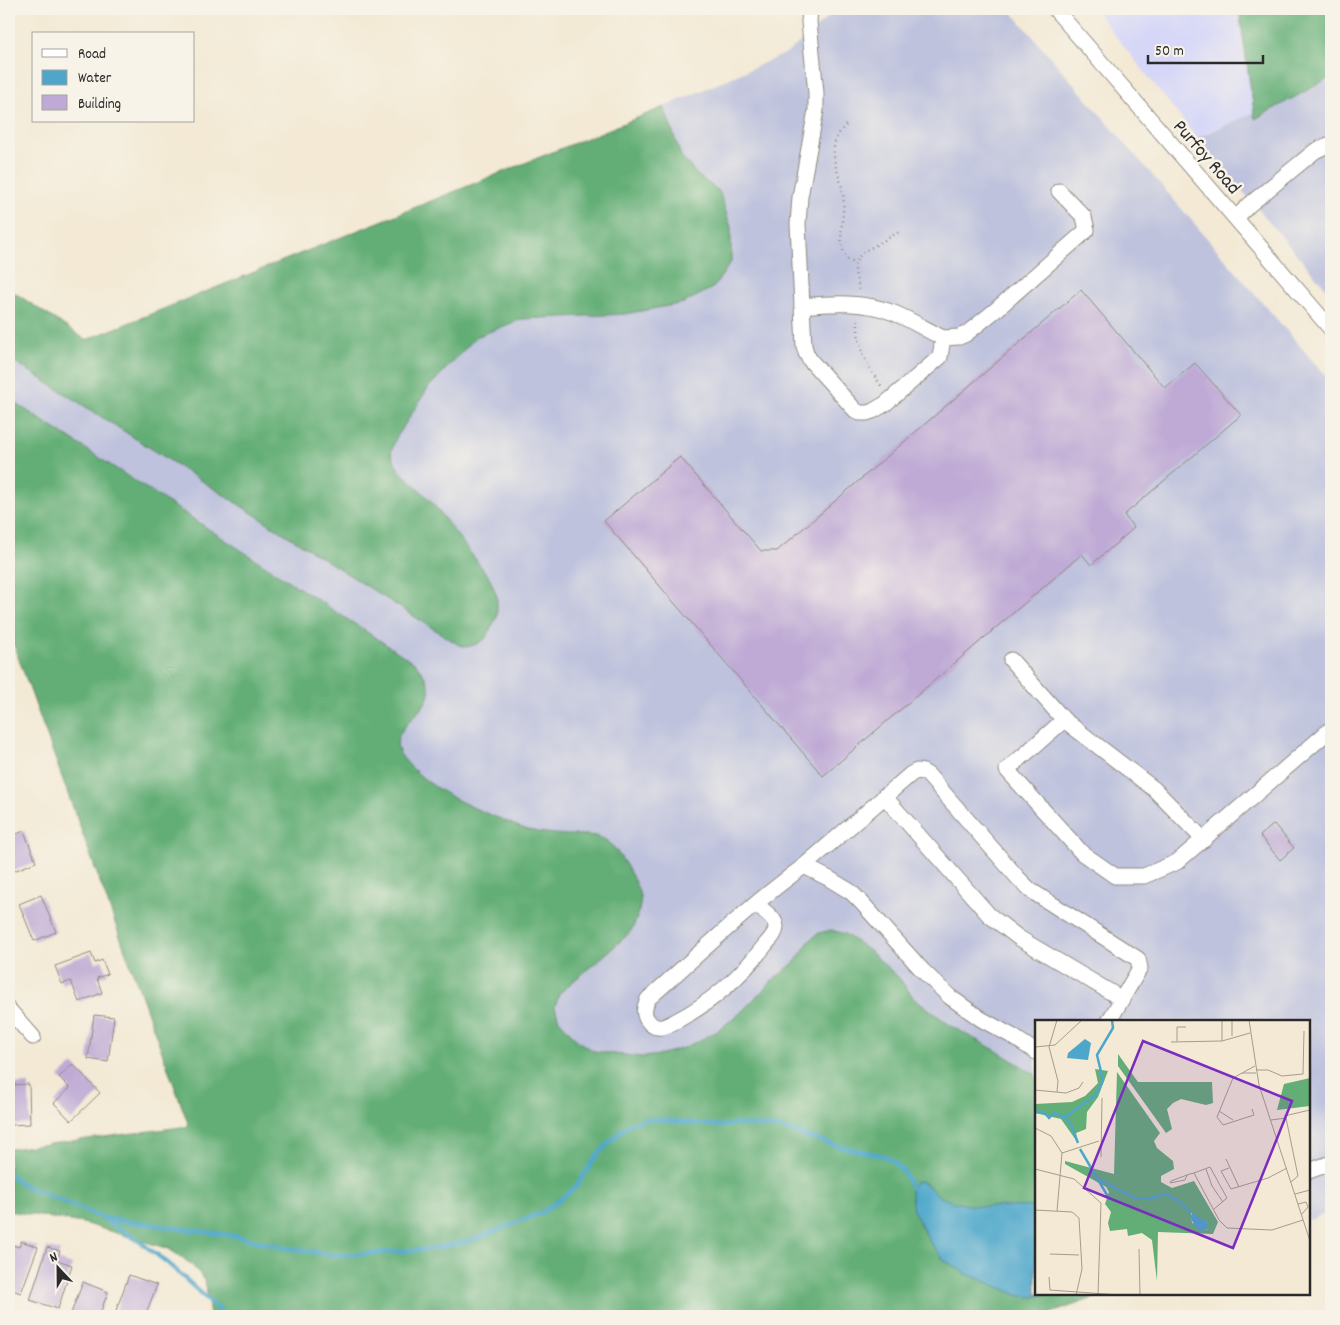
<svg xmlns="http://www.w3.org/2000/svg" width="1340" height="1325" viewBox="0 0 1340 1325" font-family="Dekko,sans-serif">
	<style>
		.built { fill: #d6d7f8 }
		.industrial { fill: #bec2dd }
		.forest { fill: #63ae76; stroke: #476c50 }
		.water { fill: #4ea7cb; stroke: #3c697b }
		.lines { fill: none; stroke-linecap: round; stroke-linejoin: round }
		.stream { stroke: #4ea7cb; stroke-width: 4.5 }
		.building { fill: #bfaad5 }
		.minor-casing { stroke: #8f8a80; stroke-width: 17 }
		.path { stroke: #8f8a80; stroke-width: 2.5; stroke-dasharray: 1 4; stroke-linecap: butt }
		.minor { stroke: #fff; stroke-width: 15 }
		.labels { text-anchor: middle; stroke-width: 5; stroke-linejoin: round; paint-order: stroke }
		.street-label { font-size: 20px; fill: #2b2b2b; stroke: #f7f3e8 }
		.inset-river { fill: none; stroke: #4ea7cb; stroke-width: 2.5 }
		.inset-road { fill: none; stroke: #a39d90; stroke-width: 1 }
		.view { fill: #7b2cbf; fill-opacity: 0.15; stroke: #7b2cbf; stroke-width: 2.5 }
		.inset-edge { fill: none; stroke: #2b2b2b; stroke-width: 2.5 }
	</style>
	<rect width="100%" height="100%" fill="#f7f3e8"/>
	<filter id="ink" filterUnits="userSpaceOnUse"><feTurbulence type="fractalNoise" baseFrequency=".02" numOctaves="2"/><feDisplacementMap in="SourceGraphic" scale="10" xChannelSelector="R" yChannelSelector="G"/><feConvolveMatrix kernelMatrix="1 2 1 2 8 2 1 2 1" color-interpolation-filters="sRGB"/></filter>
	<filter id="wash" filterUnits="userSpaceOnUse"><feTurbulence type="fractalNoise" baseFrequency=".0096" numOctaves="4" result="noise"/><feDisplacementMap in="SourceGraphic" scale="20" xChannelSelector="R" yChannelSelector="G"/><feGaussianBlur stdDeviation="1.12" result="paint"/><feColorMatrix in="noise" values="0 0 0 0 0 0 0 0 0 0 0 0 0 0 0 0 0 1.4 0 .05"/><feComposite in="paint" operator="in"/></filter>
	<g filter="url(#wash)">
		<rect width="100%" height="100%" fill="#f3e9d4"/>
		<!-- built -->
		<path class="built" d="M1094,9h237v69l-134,60z"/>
		<!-- industrial -->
		<g class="industrial">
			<path d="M834,9h175l322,373v830l-22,8v-199h-273v273h69l-62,22 -854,-190 -180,-494v-343l77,51 578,-233 123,-54 46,-40z"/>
			<path d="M1331,78v216l-134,-156z"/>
		</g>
		<!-- forest -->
		<g class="forest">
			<path d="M1239,9h92v68l-76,42z"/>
			<path d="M664,107l17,49 17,20 21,15 12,36v35l-17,25 -30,16 -59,11 -103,5 -46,18 -48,51 -33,52 -4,13 7,16 32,31 59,77 8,19v21l-12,22 -8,5 -10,3 -8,-2 -450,-287v-69l77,51z"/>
			<path d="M9,399l407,265c6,8 15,19 13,30 -4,22 -47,38 -26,64 24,30 62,47 98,61 9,4 19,9 28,11 12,3 26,4 38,5 12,0 30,-2 40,6 11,8 30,41 33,55 2,9 -4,28 -10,36 -4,5 -11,10 -16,15 -18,16 -37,30 -55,47l-4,13 4,13 20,22 15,9 21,3 27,3 17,-2 25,-7 32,-16 23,-18 31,-31 26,-22 14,-21 9,-7 12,-3 14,4 27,19 27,25 14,19 38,29 46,25 39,24v132c-27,0 -73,3 -96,-10 -5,-3 -10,-9 -14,-14l-7,40 11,19 14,18 23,14 67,23 12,-3h59l-62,22h-833l-5,-36 -14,-16 -22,-15 -86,-26 -74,-12v-62l180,-23 -180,-494z"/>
		</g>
		<!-- water -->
		<path class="water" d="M920,1181c9,3 13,12 21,16 26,13 66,9 95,10v87h10l-12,3 -14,-1 -53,-22 -23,-14 -14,-18 -17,-32 -2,-14v-9l3,-4z"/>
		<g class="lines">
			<!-- stream -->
			<g class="stream">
				<path d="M9,1174l14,11 80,33 36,23 30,23 57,52"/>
				<path d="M103,1218l132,18 52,12 47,7 27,-1 70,-5 39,-8 73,-29 33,-25 21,-32 24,-24 7,-6 14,-5 10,-1 69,7 15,-2 44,4 61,19 44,9 8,5 11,12 7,14 3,3"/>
			</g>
		</g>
		<g id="blocks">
			<!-- building -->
			<g class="building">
				<path d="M1081,290l84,98 30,-25 46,52 -117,100 10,13 -43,37 -9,-11 -259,222 -219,-255 76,-64 81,94h16z"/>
				<path d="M1274,824l20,24 -14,12 -20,-24z"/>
				<path d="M24,831l12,31 -27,11v-36z"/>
				<path d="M41,895l15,37 -22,9 -15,-37z"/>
				<path d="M91,953l4,10 7,-3 6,14 -11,4 5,15 -23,9 -8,-21 -9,3 -7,-18z"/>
				<path d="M94,1015l20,2 -6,45 -20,-3z"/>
				<path d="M73,1064l27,29 -29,28 -17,-18 16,-15 -11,-11z"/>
				<path d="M29,1084l1,40 -21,1v-40z"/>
				<path d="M21,1241l17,6 -17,46 -12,-4v-45l10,3z"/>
				<path d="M47,1247l13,4 -3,9 15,5 -14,44 -28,-9z"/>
				<path d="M129,1275l28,10 -12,31h-31z"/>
				<path d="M83,1282l25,10 -9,24h-19l-9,-3z"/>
			</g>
		</g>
	</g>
	<g filter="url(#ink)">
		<use href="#blocks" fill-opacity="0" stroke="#8f8a80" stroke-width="1"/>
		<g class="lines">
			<!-- minor casing -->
			<g class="minor-casing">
				<g id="minor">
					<path d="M810,9l-1,13 7,71v17l-16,87 -2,27 6,122 2,7 4,7 45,50 5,3h7l6,-2 12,-7 55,-47 3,-19 16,-1 7,-3 31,-25 90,-79 -3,-13 -25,-26"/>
					<path d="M1055,9l276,320"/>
					<path d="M1236,218l13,-13 66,-54 13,-6h3"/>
					<path d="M802,306c30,-3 63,-5 92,7 17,7 33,17 49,25"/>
					<path d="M1011,660l53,60 90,69 50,51"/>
					<path d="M1064,720l-57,50 75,83 33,23h29l33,-14 154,-133"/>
					<path d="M884,796l105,119 30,23 103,61"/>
					<path d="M756,904c6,6 20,14 20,23 0,7 -6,12 -10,17 -24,31 -55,59 -90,77 -6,3 -12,7 -18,6 -6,0 -9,-5 -12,-9 -3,-7 -1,-12 2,-19 51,-45 101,-93 156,-133"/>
					<path d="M9,1010l24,27"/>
					<path d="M1036,1052l-24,-16 -31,-17 -31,-22 -27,-26 -61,-68 -11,-11 -23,-14 -24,-12 107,-92 6,-3 6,1 5,3 90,103 12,12 108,69 2,9 -31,53"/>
					<path d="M1309,1171l22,-8"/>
				</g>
			</g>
			<!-- path -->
			<g class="path">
				<path d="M846,125c-7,7 -11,13 -12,23 -2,16 7,30 9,45 3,23 -8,45 4,66l8,4"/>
				<path d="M859,290c-2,-16 -10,-24 4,-38l38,-21"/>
				<path d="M858,320c-1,28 8,46 25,68"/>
			</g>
			<!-- minor -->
			<use href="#minor" class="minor"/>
		</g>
	</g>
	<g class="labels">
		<!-- street labels -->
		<g class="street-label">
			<text transform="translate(1208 156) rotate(49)" y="7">Purfoy Road</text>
		</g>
	</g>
	<!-- overview -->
	<g transform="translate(1035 1020)">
		<rect width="275" height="275" fill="#f3e9d4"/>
		<path d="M83,34l20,28h74l1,21 -7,2 -25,-6 -8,4 -6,6 5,20 -6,4 -48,-67zM60,49l13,2 -10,26 -11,15 -1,17 -10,4 2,10 -17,-24 -26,-6v-9l37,-2 13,-6 13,-13zM82,52l43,61 -6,8 3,7 16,13 1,8 -13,7v6l11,6 22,-7 24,41 -5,12 -55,-2 -1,49 -5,-41 -10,-7 -14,3 -1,-7 -17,2 -2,-8 3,-11 -6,-8 4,-12 -3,-5 -41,-23v-3l49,13zM156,193l17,10 -1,7 -15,-7zM275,58v28l-33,4 7,-26z" fill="#63ae76" fill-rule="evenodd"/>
		<path d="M50,19l6,4 -3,17 -21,-2 1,-5zM158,193l15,10v6l-8,2 -6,-6 -4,-9z" fill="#4ea7cb"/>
		<path class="inset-river" d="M0,92h9l5,6 5,-5 11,4 31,-22 7,-15 -6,-25 16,-27 -1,-8M28,96l8,9 7,18M45,129l30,51M65,160l35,18 14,1 17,-5 13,7 12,12"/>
		<path class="inset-road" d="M187,0v21M197,0v16M214,0l10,65 51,156M142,21v-14h9M136,22l51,-1 28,-8M0,27l20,-2 27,-25M220,46l-13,7h14M221,50h12l14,6 21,-2 1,-43M207,53l-9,5 -16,39 6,8 31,-10 -2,-6M0,70l31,3 13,-5 4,-6M22,72l1,-11 -9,-34 8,-27M184,91l14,9M249,96l26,-6M236,100l15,-2 12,58 -7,6M0,108l16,8 11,17 -5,58M27,133l37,-12M66,137l1,-59M191,139l13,28M194,148l-8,3 10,18 37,-11 19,-10M0,149l39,10 27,24 -3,92M171,149l6,17 11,16M152,155l-2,5 -15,3 1,-2 16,-6 3,-1 4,-1M260,174l15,-4M263,184l8,-2 2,5 -6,7M179,189l13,-11 -17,-31 -16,6 25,47 8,8 45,2 31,-10M0,190l37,2 7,6 3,51 -6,26M104,229l1,46M15,234l29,1M14,257l1,13 69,5"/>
		<path class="view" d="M108,21l149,60 -59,147 -149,-60z"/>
		<rect width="275" height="275" class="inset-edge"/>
	</g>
	<!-- margin -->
	<rect width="1340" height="1325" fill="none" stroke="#f7f3e8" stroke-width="30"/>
	<!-- legend -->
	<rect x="32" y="32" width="162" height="90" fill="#f7f3e8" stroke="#a5a39c"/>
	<rect x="42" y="49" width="25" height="8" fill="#ffffff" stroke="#a5a39c"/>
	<text x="78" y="58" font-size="15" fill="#2b2b2b">Road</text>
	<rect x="42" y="70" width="25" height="15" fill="#4ea7cb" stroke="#a5a39c"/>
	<text x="78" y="82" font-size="15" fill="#2b2b2b">Water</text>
	<rect x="42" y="95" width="25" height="15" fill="#bfaad5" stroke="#a5a39c"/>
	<text x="78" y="108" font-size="15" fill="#2b2b2b">Building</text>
	<!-- north arrow -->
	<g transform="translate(58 1268) rotate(338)" stroke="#f7f3e8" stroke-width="4" paint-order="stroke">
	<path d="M0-4L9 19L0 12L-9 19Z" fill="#2b2b2b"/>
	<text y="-8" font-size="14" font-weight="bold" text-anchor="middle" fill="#2b2b2b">N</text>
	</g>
	<!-- scale -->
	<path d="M1148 55v8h115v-8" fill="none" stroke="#2b2b2b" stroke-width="2.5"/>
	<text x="1155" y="55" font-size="15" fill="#2b2b2b" stroke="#f7f3e8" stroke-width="4" paint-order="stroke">50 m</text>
</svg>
